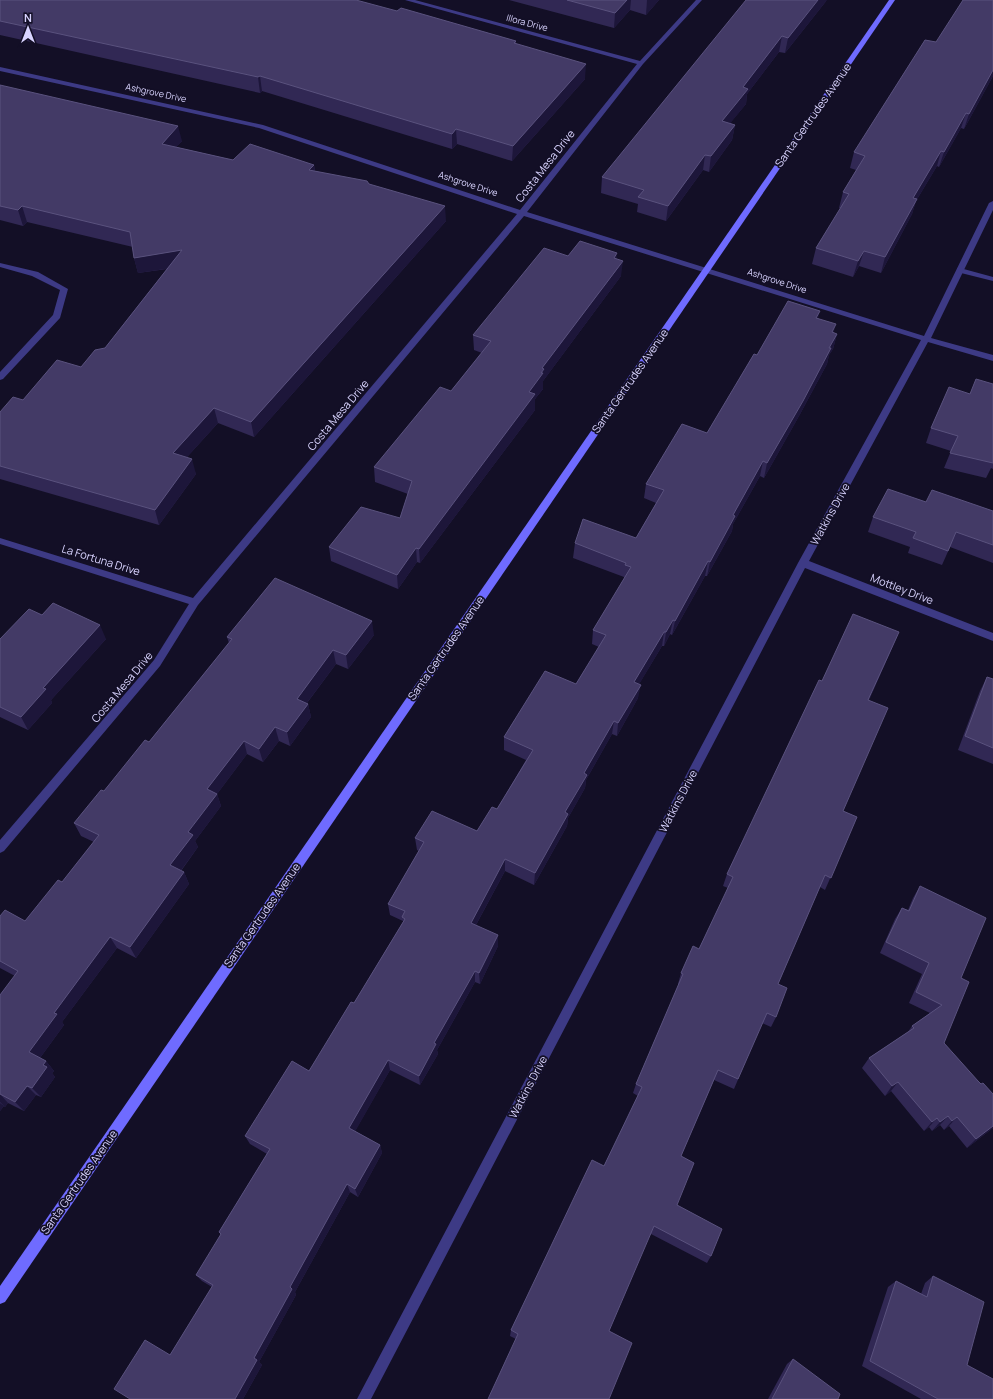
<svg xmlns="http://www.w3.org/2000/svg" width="993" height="1399" viewBox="0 0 993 1399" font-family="Manrope,sans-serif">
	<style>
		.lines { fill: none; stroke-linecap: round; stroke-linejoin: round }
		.lane { fill: #3d3a85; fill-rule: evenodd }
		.street { fill: #3d3a85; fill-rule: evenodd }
		.secondary { fill: #6f6bff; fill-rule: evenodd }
		.wall { fill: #312854 }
		.shaded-wall { fill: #1d163a }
		.building { fill: #433a66; stroke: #5a527e }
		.labels { text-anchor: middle; stroke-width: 3.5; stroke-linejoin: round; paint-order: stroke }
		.far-street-label { font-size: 9px; fill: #d9d4ff; stroke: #130f26 }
		.street-label { font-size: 11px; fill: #d9d4ff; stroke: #130f26 }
	</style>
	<rect width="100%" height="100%" fill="#130f26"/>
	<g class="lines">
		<!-- lane -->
		<path class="lane" d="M957,268h3l33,9v4l-36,-9z"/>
		<!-- street -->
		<g class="street">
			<path d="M405,0h10l225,61 56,-61h6l-59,64 -116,148 397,124 65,-133 4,-2v9l-62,128 62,17v6l-65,-19 -119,219 184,72v8l-188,-73 -434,831h-14l441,-836 123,-223 -397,-124 -326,389 -38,61 -156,185 -4,2v-13l154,-180 35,-56 -189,-60v-6l193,60 324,-384 -258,-86 -259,-57v-4l263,58 257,85 117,-146z"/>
			<path d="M0,263l38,9 30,17 -8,29 -57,61 -3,1v-8l53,-57 7,-25 -28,-14 -32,-9z"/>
		</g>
		<!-- secondary -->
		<path class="secondary" d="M889,0h6l-890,1302 -5,2v-18z"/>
	</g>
	<!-- wall -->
	<g class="wall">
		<path d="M0,0l397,11 119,30v3l69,35 -73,82 -55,-17 -5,5 -190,-58 -2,2 -260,-58z"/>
		<path d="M509,0h150l-13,15 -16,-5 -16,18z"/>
		<path d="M827,0l-42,53 -6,-1 -32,42 -1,10 -16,19 5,2 -3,15 -23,32 -6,-2 -37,51 -29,-9 1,-8 -37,-11 1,-16z"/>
		<path d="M993,0v76l-29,53 -3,-1 -22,39 -2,-1 -21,35 -4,13 -31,59 -22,-7 -6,11 -41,-13 4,-16 25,-40h-2l4,-16 13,-22 -6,-2 4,-16 82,-110z"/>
		<path d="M0,85l182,56 -6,6 57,13 81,5 1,6 54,13 77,37 -192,216 -36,-14 -31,34 9,17 -37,51 -159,-46v-67l81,-45 24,-19 62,-79 -29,4 -4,-15 -1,-11 -106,-25 -4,4 -23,-6z"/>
		<path d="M617,259l4,17 -78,105v8l-8,10v11l-115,153 -3,-1 -19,27 -67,-28 -2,-14 71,-29 8,-24 -33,-12 -1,-15 77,-76 31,-38 -8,-3 -1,-15z"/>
		<path d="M818,318l16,15 3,1 -4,15 -4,6 -2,9 -28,52 -35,62 -4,-2 -27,48 -1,7 -25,45h-2l-33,59 -2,-1 -6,12h-2l-23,38 -1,14 -21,38 -5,-2 -26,46 -1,8 -17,30 -1,8 -33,59 -29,-14 -29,54 22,21 -18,38 -5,-2 -38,68 1,4 -18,31 -30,-15 -35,61 25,14 2,8 -24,44 -8,-5 -55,100 1,3 -37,67 3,3 -19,34h-113l40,-44 42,-68 -10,-6 -6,-6 25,-40 -2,-3 48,-78 -17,-10 -5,-8 64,-65 45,-68 49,-81v-1l-13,-6 -2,-11 31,-53 -2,-1 -2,-12 62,-7 20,-22 29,-49 -22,-10v-13l72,-53 23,-37 -7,-3 1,-14 31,-50v-3l-51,-19 2,-15 61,-5 20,-35 -12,-5 2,-14 61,-51 50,-78z"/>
		<path d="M993,384v85l-2,-1 -5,10 -42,-10 7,-17 -25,-8 5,-15 39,-34z"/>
		<path d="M926,502l67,9v52l-43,-16 -8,18 -34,-12 2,-6 -42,-15 5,-15z"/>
		<path d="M42,615l64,24 -55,61 1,3 -24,27 -28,-13v-78z"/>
		<path d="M899,632l-30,68 -26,111 14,6 -32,73 -5,-3 -42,97 -2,33 -5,10 -9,-4 -28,66 -20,-9 -33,76 -4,49 34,51 -4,7 -56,-29 -135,105 -6,-3 1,-6 93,-164 34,-70 -5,-3 3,-9 43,-100h-1l3,-11 18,-24 29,-61 -5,-2 4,-12 95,-193z"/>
		<path d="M374,635l-26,34 -12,-5 -29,39 1,1 3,13 -21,29 -11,-5 -16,21 -16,-8 -30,40 4,12 -26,35 3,6 -17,24 3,1 5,12 -53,74 -19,-10 -55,74 2,3 -24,33 6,3 8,10 -2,2 3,4 -14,20 -5,-2 -12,16 -16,-8 -3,4 -1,-1 -4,5v-116l15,-19 -15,-8v-52l25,5 37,-39 32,-40 -13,-6 -7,-13 75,-81 80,-99 -2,-6z"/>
		<path d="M987,677l6,2v85l-35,-14 22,-59z"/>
		<path d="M920,886l41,92 -17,65 49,85 -26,20 -18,-22 -5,4 -4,-5 -8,6 -3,-4 -5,4 -33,-40 -6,5 -23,-28 7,-10 39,-26 4,-6 18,-13 -21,-10 13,-29 -42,-21 15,-34 7,-11 6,2 5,-12z"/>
		<path d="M933,1276l34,89 26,34h-72l-59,-33 26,-79 8,-6 25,13 4,-11z"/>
		<path d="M793,1359l45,40h-70l19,-35z"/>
	</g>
	<!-- shaded-wall -->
	<g class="shaded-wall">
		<path d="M627,0h4l-1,10 -16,18 1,-15z"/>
		<path d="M647,0h12l-13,15z"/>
		<path d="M818,0h9l-42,53 3,-15z"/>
		<path d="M782,36l-3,16 -32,42 -1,10 -26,32 2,-15 21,-34z"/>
		<path d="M586,64l-1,15 -73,82 1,-15z"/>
		<path d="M993,70v6l-29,53 5,-15z"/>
		<path d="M260,76l2,15 -2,2 -2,-16z"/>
		<path d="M966,113l-5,15 -22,39 5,-15z"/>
		<path d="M735,125l-3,15 -23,32 2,-16z"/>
		<path d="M178,126l4,15 -17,18 -3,-15z"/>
		<path d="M456,129l1,15 -5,5v-15z"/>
		<path d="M941,151l-4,15 -21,35 -4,13 -31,59 4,-16 28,-59z"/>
		<path d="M705,155l-2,15 -37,51 2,-15z"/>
		<path d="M314,165l2,15 -7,-10z"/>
		<path d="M22,206l5,16 -4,4 -5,-16z"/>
		<path d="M445,206l1,15 -192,216 -3,-15z"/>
		<path d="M182,250l3,16 -47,7 -4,-15z"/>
		<path d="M864,251l-5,15 -6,11 5,-16z"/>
		<path d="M617,253l-1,15 -2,-10z"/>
		<path d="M623,261l-2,15 -78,105v8l-8,10v11l-115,153 -1,-14 110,-157 13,-24z"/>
		<path d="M820,311l-4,15v-8z"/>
		<path d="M836,324l-4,15v-7z"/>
		<path d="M837,334l-4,15 -4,6 -2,9 -28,52 -35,62 3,-15z"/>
		<path d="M214,408l4,15 -41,45 -4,-15z"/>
		<path d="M192,459l4,15 -37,51 -4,-15z"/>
		<path d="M763,461l-3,15 -27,48 -1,7 -25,45 3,-14 23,-47z"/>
		<path d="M416,548l1,14 -19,27 -1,-14z"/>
		<path d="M708,561l-3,15 -33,59 3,-14z"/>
		<path d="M673,620l-3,14 -6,12 2,-14z"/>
		<path d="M372,621l2,14 -26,34 -2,-14z"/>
		<path d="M100,625l6,14 -55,61 1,3 -24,27 -7,-13 22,-29z"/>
		<path d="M664,632l-2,14 -30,50 2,-14z"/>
		<path d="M899,632l-6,14 -30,68 5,-14z"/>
		<path d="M333,650l3,14 -36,48 -3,-13z"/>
		<path d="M641,685l-3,13 -21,38 1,-13z"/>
		<path d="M308,704l3,13 -21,29 -3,-14z"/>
		<path d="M614,721l-2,13 -26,46 -1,8 -17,30 -1,8 -33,59 1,-12 49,-100z"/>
		<path d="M275,727l4,14 -16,21 -4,-13z"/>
		<path d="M244,741l3,13 -30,40 4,12 -26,35 3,6 -22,30 -6,-12 18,-33 19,-43z"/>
		<path d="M505,859v12l-34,63v-11z"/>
		<path d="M184,872l5,12 -53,74 -6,-11z"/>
		<path d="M498,935v11l-18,38 -1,-11z"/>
		<path d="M110,937l7,11 -55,74 2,3 -27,37 -8,-10 25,-39z"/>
		<path d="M475,971v11l-38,68 1,4 -18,31 -1,-9 15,-33z"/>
		<path d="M388,1060l2,10 -38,67 -3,-9z"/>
		<path d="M46,1061l8,10 -2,2 3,4 -14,20 -9,-9 11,-23z"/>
		<path d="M898,1082l-7,9 -6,5 7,-10z"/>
		<path d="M27,1086l9,9 -12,16 -9,-9z"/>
		<path d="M0,1094l8,9 -3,4 -5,-5z"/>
		<path d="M0,1103l4,3 -4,5z"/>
		<path d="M948,1116l-8,9 -8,6 8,-9z"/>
		<path d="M957,1117l-8,9 -5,4 8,-9z"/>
		<path d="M937,1118l-8,9 -5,4 8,-9z"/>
		<path d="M993,1126v2l-26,20 9,-9z"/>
		<path d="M380,1145l2,8 -24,44 -3,-8z"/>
		<path d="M347,1184l3,8 -55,100 1,3 -37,67 3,3 -19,34h-8l19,-41 36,-71z"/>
	</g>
	<!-- building -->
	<g class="building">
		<path d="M0,0h356l41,11 4,-3 115,33 -2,2 72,21 -73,82 -57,-17 -4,5 -192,-58 -2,1 -258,-56z"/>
		<path d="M567,0h60l-12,13z"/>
		<path d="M746,0h72l-30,38 -6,-2 -39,51 5,2 -26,32 13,4 -24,31 -6,-1 -37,51 -30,-9 6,-7 -42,-13z"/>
		<path d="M963,0h30v70l-24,44 -3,-1 -22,39 -3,-1 -28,47 4,1 -32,58 -21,-6 -6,10 -42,-13 33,-54 -6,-2 22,-36 -11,-4 71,-112 11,2z"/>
		<path d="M0,85l178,41 -16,18 71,16 17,-16 64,21 -5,5 58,11 2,3 76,22 -194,216 -37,-14 -41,45 19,6 -37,51 -155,-44v-54l13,-15 10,3 34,-40 24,7 14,-17 10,-2 77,-98 -48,8 -4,-26 -108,-26 -4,4 -18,-4z"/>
		<path d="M580,241l37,12 -3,5 9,3 -81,107 2,1 -3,4h2l-14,19 6,2 -116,155 -3,-1 -19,27 -68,-28 32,-40 39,11 12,-37 -38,-14 66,-80 11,4 40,-50 -18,-6 71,-87 24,8z"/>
		<path d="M788,301l32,10 -4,7 20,6 -4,8 5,2 -8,14h2l-28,53 -36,62 -4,-2 -30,54 2,1 -25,46 -2,-1 -33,60 -2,-1 -7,12h-2l-30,50 7,3 -23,38 -4,-2 -30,52 3,2 -22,37 3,2 -33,59 -30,-14 -34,64 27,12 -19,38 -4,-2 -41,72 2,1 -17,32 -31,-16 -39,68 31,17 -25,44 -8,-5 -57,103 2,2 -38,69 3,2 -22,39h-105l-16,-10 31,-49 25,15 43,-70 -17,-10 25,-41 -2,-2 51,-83 -25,-13 47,-75 17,10 42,-69 3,1 51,-84 -3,-2 3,-6 -17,-7 36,-62 -9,-4 17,-27 45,20 15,-24 5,2 36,-59 -29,-13 41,-66 31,13 30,-49 -13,-5 38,-63 -6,-2 1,-2 -51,-20 8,-24 53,19 28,-48 -18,-6 36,-60 25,9 47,-79 3,1z"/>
		<path d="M976,379l17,5v79l-43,-10 8,-17 -27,-8 18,-41 21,7z"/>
		<path d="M888,489l38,13 6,-12 61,21v34l-37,-13 -8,19 -35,-13 3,-6 -43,-15z"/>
		<path d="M275,578l97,43 -26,34 -13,-5 -36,49 11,5 -21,28 -12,-5 -16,22 -15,-8 -37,48 10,5 -29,38 5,3 -23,30 14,7 -54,75 -20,-10 -56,76 3,1 -28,38 17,9 -3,4 4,2 -15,21 -5,-2 -12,16 -15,-8v-99l18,-24 -18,-10v-45l5,-6 20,11 33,-41 4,2 37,-47 -25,-12 27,-33 3,1 41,-51 4,2 83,-103 -5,-2z"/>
		<path d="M53,603l47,22 -57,63 3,1 -25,28 -21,-10v-68l29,-30 13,6z"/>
		<path d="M853,614l46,18 -31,68 20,8 -45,103 14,6 -26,61 -6,-3 -47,109 9,4 -11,29 -9,-4 -29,66 -20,-9 -37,86 13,7 -17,42 45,24 -11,27 -57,-30 -45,105 23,12 -23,56h-121l30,-65 -7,-4 81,-170 12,6 38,-79 -6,-3 47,-110 -2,-1 12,-27 6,3 34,-72 -6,-3 92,-194 3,1z"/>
		<path d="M987,677l6,2v69l-28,-12z"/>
		<path d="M920,886l66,32 -25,60 8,4 -25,61 34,38 3,3 2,-1 10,11v32l-17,13 -19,-22 -5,4 -4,-5 -8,6 -3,-4 -5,4 -34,-40 -6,4 -23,-28 45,-30 -2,-2 30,-21 -26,-13 13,-29 -43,-21 16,-34 7,3z"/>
		<path d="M933,1276l51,26 -17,63 26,14v20h-55l-68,-38 26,-80 31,16z"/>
		<path d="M793,1359l47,35 -2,5h-66z"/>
	</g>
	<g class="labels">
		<!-- far-street labels -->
		<g class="far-street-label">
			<text transform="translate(527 23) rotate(15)" y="3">Illora Drive</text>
			<text transform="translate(156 93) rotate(12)" y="3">Ashgrove Drive</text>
			<text transform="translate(468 184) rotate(18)" y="3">Ashgrove Drive</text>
			<text transform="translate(777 281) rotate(18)" y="3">Ashgrove Drive</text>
		</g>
		<!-- street labels -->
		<g class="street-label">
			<text transform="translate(813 115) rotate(-55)" y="4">Santa Gertrudes Avenue</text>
			<text transform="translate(545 166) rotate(-52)" y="4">Costa Mesa Drive</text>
			<text transform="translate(630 381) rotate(-55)" y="4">Santa Gertrudes Avenue</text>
			<text transform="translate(338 415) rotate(-50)" y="4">Costa Mesa Drive</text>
			<text transform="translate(830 514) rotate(-61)" y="4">Watkins Drive</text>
			<text transform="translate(101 560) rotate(17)" y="4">La Fortuna Drive</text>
			<text transform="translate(902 589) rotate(21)" y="4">Mottley Drive</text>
			<text transform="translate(446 648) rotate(-55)" y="4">Santa Gertrudes Avenue</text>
			<text transform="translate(122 687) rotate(-50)" y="4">Costa Mesa Drive</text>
			<text transform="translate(678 801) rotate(-62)" y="4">Watkins Drive</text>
			<text transform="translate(262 915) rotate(-55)" y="4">Santa Gertrudes Avenue</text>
			<text transform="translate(528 1087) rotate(-62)" y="4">Watkins Drive</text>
			<text transform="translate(79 1182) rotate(-55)" y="4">Santa Gertrudes Avenue</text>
		</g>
	</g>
	<!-- north arrow -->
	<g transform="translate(28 28)" stroke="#130f26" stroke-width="3" paint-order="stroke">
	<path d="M0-3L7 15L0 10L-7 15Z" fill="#d9d4ff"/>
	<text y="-6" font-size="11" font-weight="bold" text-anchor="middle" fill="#d9d4ff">N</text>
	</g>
</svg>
